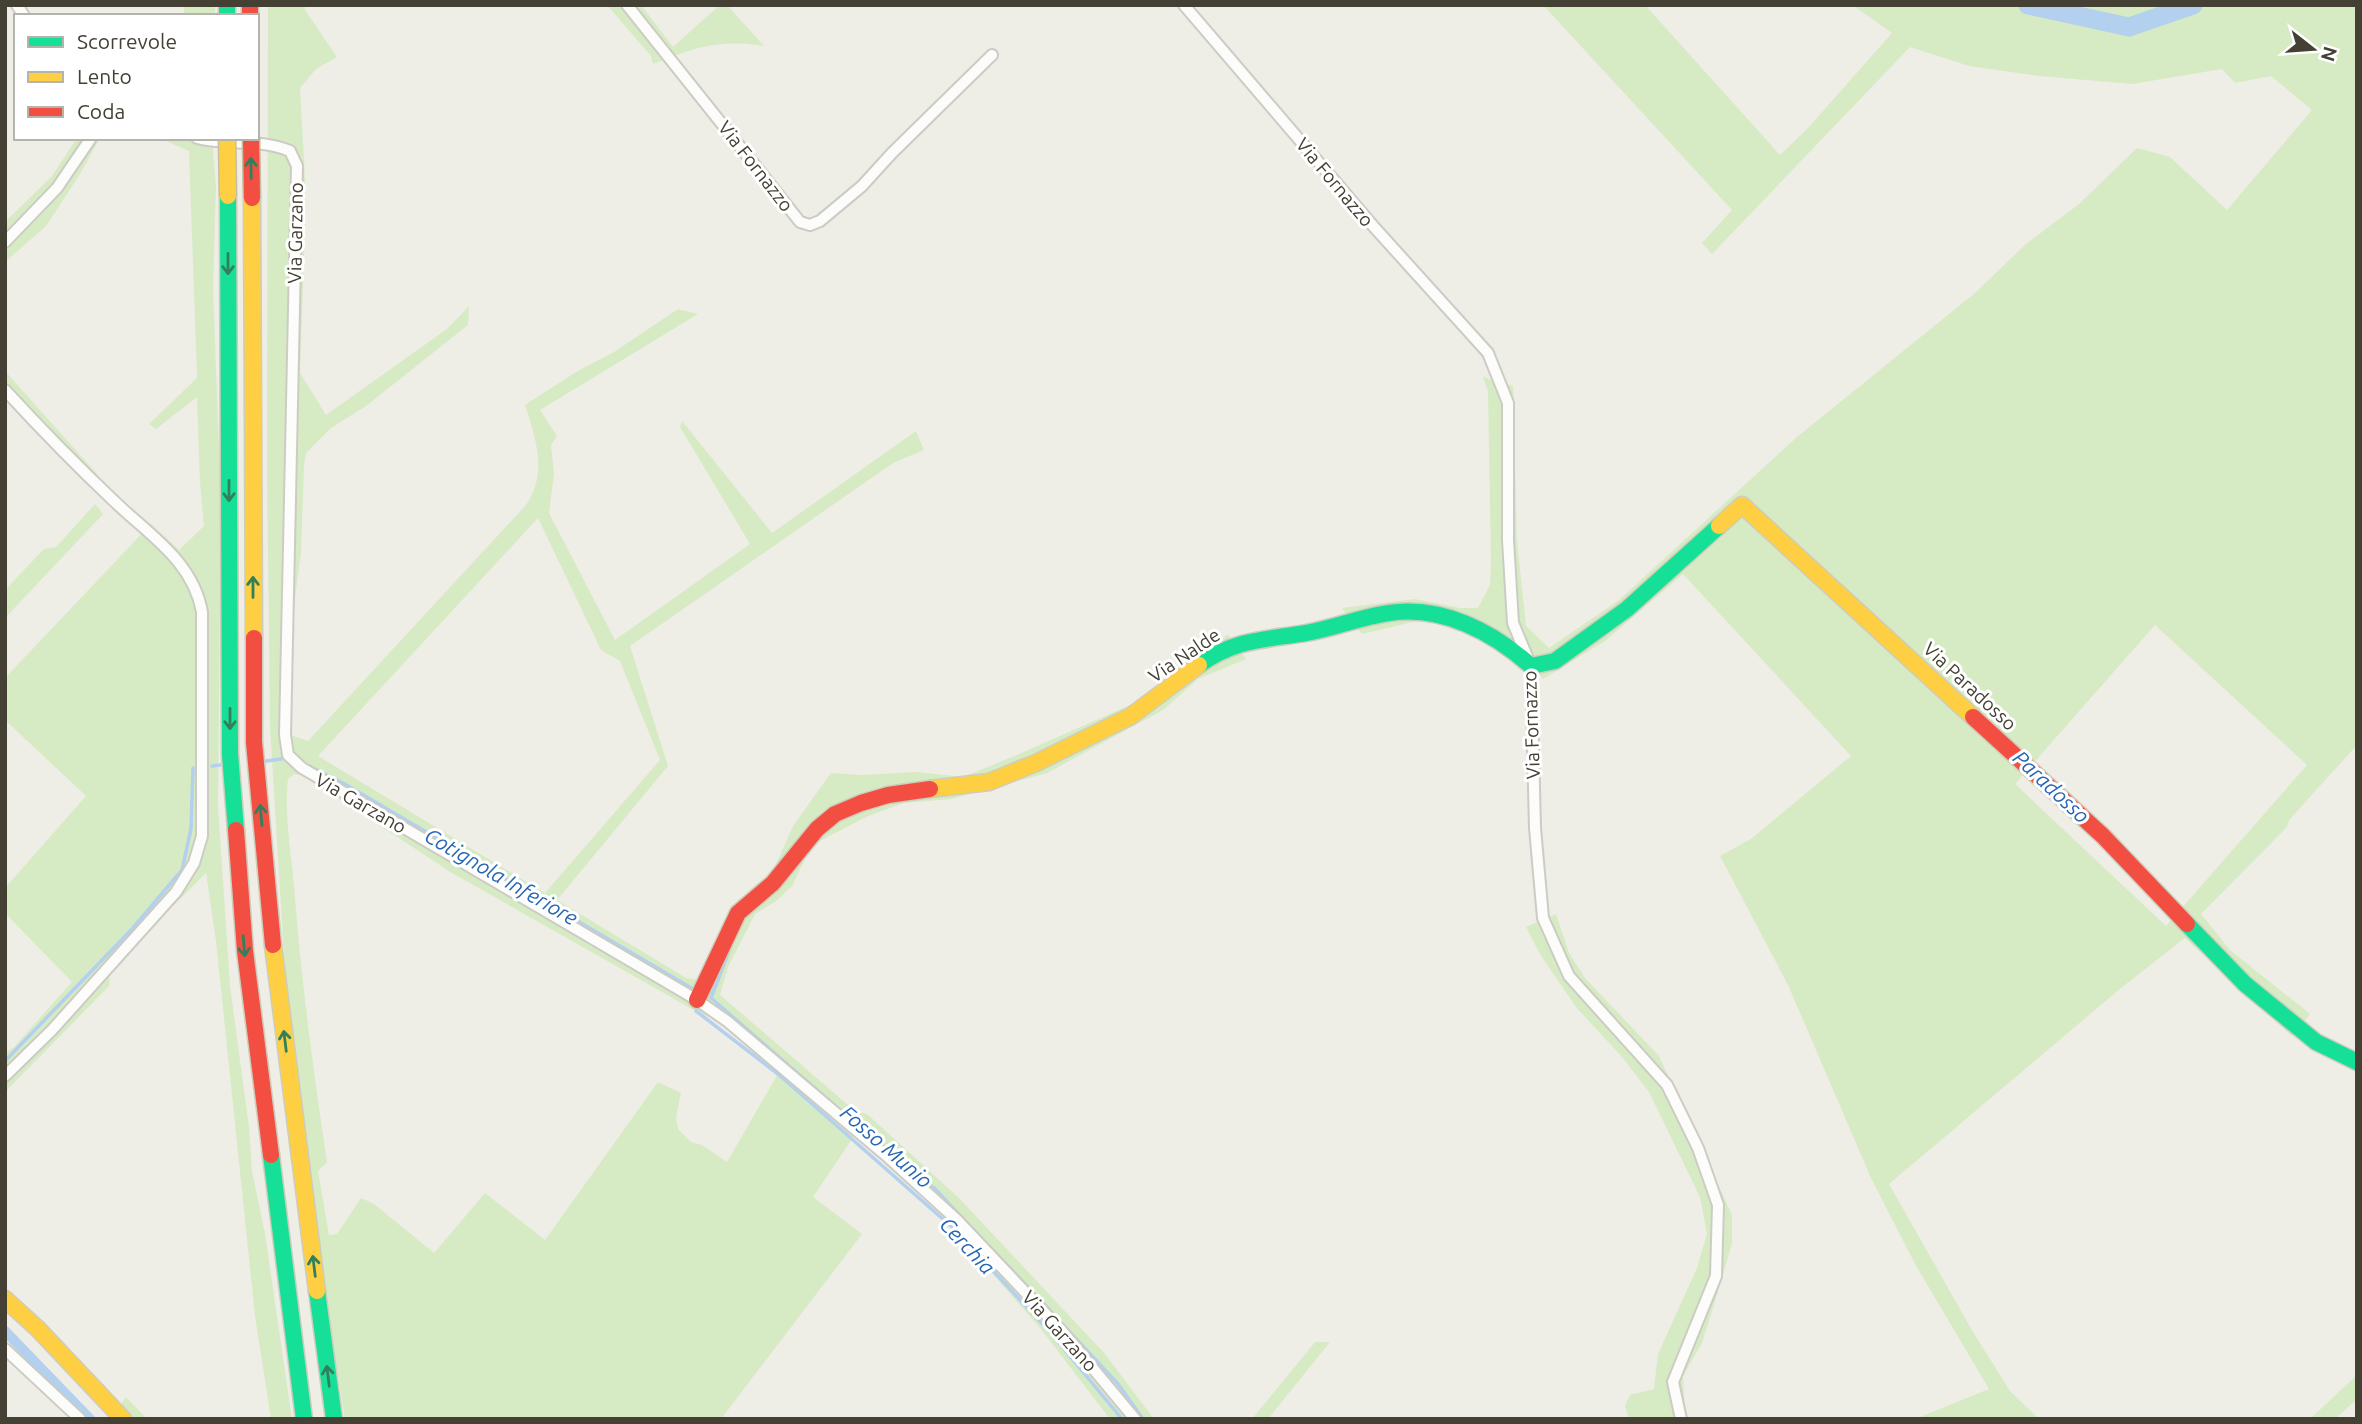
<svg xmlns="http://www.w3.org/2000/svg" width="2362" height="1424" viewBox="0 0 2362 1424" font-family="Ubuntu,sans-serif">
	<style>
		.green { fill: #d6ebc4; fill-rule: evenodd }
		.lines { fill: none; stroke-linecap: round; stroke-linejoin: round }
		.stream { stroke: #b3d0ef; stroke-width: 3.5 }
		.canal { stroke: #b3d0ef; stroke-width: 10 }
		.river { stroke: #b3d0ef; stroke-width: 19 }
		.street-casing { stroke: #cccbc4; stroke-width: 14 }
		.fast-casing { stroke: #ceccbc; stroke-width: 19 }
		.slow-casing { stroke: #ceccbc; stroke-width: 19 }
		.jam-casing { stroke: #ceccbc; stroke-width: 19 }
		.street { stroke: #fcfcfb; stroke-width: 10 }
		.fast { stroke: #16e098; stroke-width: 16 }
		.slow { stroke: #ffcf43; stroke-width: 16 }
		.jam { stroke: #f24e42; stroke-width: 16 }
		.slow-bridge-casing { stroke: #c8bfa0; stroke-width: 19; stroke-linecap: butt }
		.jam-bridge-casing { stroke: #c8bfa0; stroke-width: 19; stroke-linecap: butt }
		.slow-bridge { stroke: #ffcf43; stroke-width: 16 }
		.jam-bridge { stroke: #f24e42; stroke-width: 16 }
		.oneway { stroke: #32805b }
		.labels { text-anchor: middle; stroke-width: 6; stroke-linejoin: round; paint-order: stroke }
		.street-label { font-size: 19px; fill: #444033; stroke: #fff }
		.water-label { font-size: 21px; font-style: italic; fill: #2766b4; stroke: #fff }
	</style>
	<rect width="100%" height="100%" fill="#eeede6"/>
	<!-- green -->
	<g class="green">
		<rect x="184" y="5" width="31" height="11"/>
		<path d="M268,5h37v5l32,47 -21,12 -16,19 6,109 -6,176 26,42 121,-86 22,-23 -1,19 -102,81 -35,22 -25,25 -2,12 -3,87 -9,70 -4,112 20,7 218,-236c22,-33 10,-65 -1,-100l51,-33 38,-20 64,-43 20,5 -158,96 17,26 -6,9 3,29 -5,39 66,127 135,-96 -70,-117 2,-6 90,112 144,-102 8,19 -31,13 -263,183 38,120 -111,134 129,78 12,2 28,-59 26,-33 21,-17 20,-45 38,-53 31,2 55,-3 46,5 54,-22 122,-54 47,-40 14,-5 28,-22 18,25 -48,20 -35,31 -116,63 -96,26 -47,4 -36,13 -56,29 -20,41 -16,15 -21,13 -27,53 -8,28 135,116 12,3 93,85 145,155 49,65h-44l-70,-91 -111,-127 -75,-65 -41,61 49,37 -141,185h-376l-31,-188 -24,-176 -20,-329 -3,-259zM538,518l63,132 19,11 40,99 -115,133 -227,-137zM294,774l9,1 149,98 240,136 27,13 60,50 -52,90 -25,-17 -11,-3 -13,-13 -2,-12 5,-24 -23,-11 -113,158 -60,-47 -51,60 -60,-49 -13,-6 -24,36 -8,1 -11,-64 9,-9c-14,-92 -26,-184 -33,-276 -3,-35 -10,-73 -6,-107z"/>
		<path d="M607,5h34l32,42 47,-42h7l37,41c-44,-8 -71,2 -111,18l-2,-8z"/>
		<path d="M1543,5h102l135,150 28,-27 84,-95 -40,-28h505v740l-68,75 -2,7 -86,87 29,36 80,64 -18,22 -107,-98 -64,50 -232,196 84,148 37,59 29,28h-124l74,-30 -74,-125 -44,-86 -83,-193 -68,-129 31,-17 100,-83 -168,-182 -78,67 -62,38 -34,-41 -88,-18 -59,14 -20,-26 73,-9 45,9h18l12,-23 1,-24 -3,-170 -5,-14 30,9 4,156 9,84 23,22 70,-48 178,-163 178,-144 51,-49 53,-40 58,-56 33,9 57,53 85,-100 -41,-34 -36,7 -13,-14 -90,15 -92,-8 -71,-10 -59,-19 -198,207 -10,-11 30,-33zM2155,625l152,140 -141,161 -151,-142z"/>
		<path d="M77,138h23l-20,36 -34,52 -41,36v-40l47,-46z"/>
		<path d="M159,138h53l4,48 -3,102 8,213 -3,305 12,180 19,141 3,44 13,63 27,185h-21l-16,-103 -39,-375 -10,-68 -96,96 -1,17 -104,106v-39l9,-6 58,-65 -67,-69v-25l81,-92 -81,-76v-42l146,-154 28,26 25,-24 -4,-44 -3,-85 -41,32 -7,-5 48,-46 -8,-227z"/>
		<path d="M5,371l92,103 -13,8 -79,-84z"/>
		<path d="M95,504l8,10 -98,104v-28l39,-41 12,-2z"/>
		<path d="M1556,914l13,39 16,25 74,78 73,159v28l-15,52 -15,48 -19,33 2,37 -18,6h-38l-4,-13 5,-11 24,-6 4,-35 39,-86 10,-34 -7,-37 -51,-105 -26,-34 -47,-51 -36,-53 -14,-27z"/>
		<path d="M1315,1342h15l-62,77h-16z"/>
		<path d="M2357,1375v24l-22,20h-25z"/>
		<path d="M126,1397l21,22h-36z"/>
	</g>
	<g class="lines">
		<!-- stream -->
		<g class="stream">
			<path d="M266,761l15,-2"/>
			<path d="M212,766l8,-1"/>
			<path d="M309,766l34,17 350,206"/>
			<path d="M729,951l-18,47 137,119"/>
			<path d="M696,1011l82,63 175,154 96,103 73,88"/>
			<path d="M5,1061l127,-132 50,-59 9,-41 2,-61"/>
			<path d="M886,1149l48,39 123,130"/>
			<path d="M1064,1326l54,58 25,35"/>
		</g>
		<!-- canal -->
		<path class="canal" d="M5,1331l85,88"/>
		<!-- river -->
		<path class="river" d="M2028,5l101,22 64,-22"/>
		<!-- street casing -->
		<g class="street-casing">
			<g id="street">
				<path d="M17,5l7,11"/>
				<path d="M627,5l173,217 10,3 10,-4 42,-35 30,-33 100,-98"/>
				<path d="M1184,5l190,222 114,126 20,50v137l5,83 18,43 4,162 8,90 26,58 98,109 31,63 20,57 -2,71 -43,106 8,37"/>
				<path d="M197,138c32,8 61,0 93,13l7,15 -12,569 3,20 14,13 395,232 30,21 162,137 68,62 104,110 74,89"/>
				<path d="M5,242l52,-54 34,-50"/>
				<path d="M5,390c35,38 72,76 109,111 35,34 79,60 88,111v224l-8,27 -18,29 -124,138 -47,46"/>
				<path d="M5,1349l75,70"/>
			</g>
		</g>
		<!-- fast casing -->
		<g class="fast-casing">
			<g id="fast">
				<path d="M227,5v11"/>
				<path d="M228,196l2,558 6,76"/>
				<path d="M1199,665c36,-26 65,-25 107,-32 28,-5 55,-16 83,-20 53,-8 104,19 142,53l24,-5 72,-52 92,-83"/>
				<path d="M2187,924l58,60 71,58 41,20"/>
				<path d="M271,1155l33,264"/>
				<path d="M317,1291l17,128"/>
			</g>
		</g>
		<!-- slow casing -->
		<g class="slow-casing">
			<g id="slow">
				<path d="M252,198l2,440"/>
				<path d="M1719,526l23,-21 231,212"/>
				<path d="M930,789l59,-7 47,-19 95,-47 68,-51"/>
				<path d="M273,945l44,346"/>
				<path d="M5,1299l33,30 85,90"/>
			</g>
		</g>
		<!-- jam casing -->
		<g class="jam-casing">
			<g id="jam">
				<path d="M250,5v11"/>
				<path d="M254,638v104l19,203"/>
				<path d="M1973,717l130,119 84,88"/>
				<path d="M236,830l9,121 26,204"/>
				<path d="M697,1000l41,-87 35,-30 44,-54 18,-15 26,-11 27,-8 42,-6"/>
			</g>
		</g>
		<!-- street -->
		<use href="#street" class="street"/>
		<!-- fast -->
		<use href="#fast" class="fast"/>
		<!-- slow -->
		<use href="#slow" class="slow"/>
		<!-- jam -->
		<use href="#jam" class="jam"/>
		<!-- slow-bridge casing -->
		<g class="slow-bridge-casing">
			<path id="slow-bridge" d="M227,138l1,58"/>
		</g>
		<!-- jam-bridge casing -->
		<g class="jam-bridge-casing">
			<path id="jam-bridge" d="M251,138l1,60"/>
		</g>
		<!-- slow-bridge -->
		<use href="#slow-bridge" class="slow-bridge"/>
		<!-- jam-bridge -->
		<use href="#jam-bridge" class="jam-bridge"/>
	</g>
	<!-- one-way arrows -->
	<defs><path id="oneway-shaft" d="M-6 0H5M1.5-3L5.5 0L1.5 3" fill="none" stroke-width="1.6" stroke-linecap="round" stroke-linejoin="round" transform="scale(1.75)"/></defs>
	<g class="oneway">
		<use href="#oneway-shaft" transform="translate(251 168) rotate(-91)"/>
		<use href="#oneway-shaft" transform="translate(228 264) rotate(90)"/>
		<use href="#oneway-shaft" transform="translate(229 491) rotate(90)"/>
		<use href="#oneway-shaft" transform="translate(253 587) rotate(-90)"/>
		<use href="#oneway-shaft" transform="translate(230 719) rotate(90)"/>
		<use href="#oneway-shaft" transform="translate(261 815) rotate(-95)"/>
		<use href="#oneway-shaft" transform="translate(244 946) rotate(85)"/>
		<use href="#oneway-shaft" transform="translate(285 1041) rotate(-97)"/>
		<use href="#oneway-shaft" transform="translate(314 1266) rotate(-97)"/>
		<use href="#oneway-shaft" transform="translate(328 1376) rotate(-97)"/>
	</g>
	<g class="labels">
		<!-- street labels -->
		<g class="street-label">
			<text transform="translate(756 166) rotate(52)" y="7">Via Fornazzo</text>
			<text transform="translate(1335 182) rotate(50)" y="7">Via Fornazzo</text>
			<text transform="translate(295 233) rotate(-89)" y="7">Via Garzano</text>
			<text transform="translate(1184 655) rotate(-34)" y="7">Via Nalde</text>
			<text transform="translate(1970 686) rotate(43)" y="7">Via Paradosso</text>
			<text transform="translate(1531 725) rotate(-92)" y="7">Via Fornazzo</text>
			<text transform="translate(361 803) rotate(30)" y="7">Via Garzano</text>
			<text transform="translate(1060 1331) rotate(48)" y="7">Via Garzano</text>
		</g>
		<!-- water labels -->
		<g class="water-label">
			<text transform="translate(2051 787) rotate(43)" y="7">Paradosso</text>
			<text transform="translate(501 877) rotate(30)" y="7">Cotignola Inferiore</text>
			<text transform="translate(886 1147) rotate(41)" y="7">Fosso Munio</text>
			<text transform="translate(967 1246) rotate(47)" y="7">Cerchia</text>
		</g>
	</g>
	<!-- border -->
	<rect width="2362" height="1424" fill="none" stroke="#444033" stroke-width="14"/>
	<!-- legend -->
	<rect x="14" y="14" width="245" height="126" fill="#ffffff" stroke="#b4b3ad" stroke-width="2"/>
	<rect x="28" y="37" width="35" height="10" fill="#16e098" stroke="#b4b3ad" stroke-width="2"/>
	<text x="77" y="49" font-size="21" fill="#444033">Scorrevole</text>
	<rect x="28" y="72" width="35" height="10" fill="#ffcf43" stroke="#b4b3ad" stroke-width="2"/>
	<text x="77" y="84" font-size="21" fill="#444033">Lento</text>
	<rect x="28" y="107" width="35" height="10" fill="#f24e42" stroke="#b4b3ad" stroke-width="2"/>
	<text x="77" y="119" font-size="21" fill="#444033">Coda</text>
	<!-- north arrow -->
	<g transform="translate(2313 49) rotate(107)" stroke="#ffffff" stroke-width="5" paint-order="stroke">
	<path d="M0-5L12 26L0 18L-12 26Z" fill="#444033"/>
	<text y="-10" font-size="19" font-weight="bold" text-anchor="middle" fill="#444033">N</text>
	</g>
</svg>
